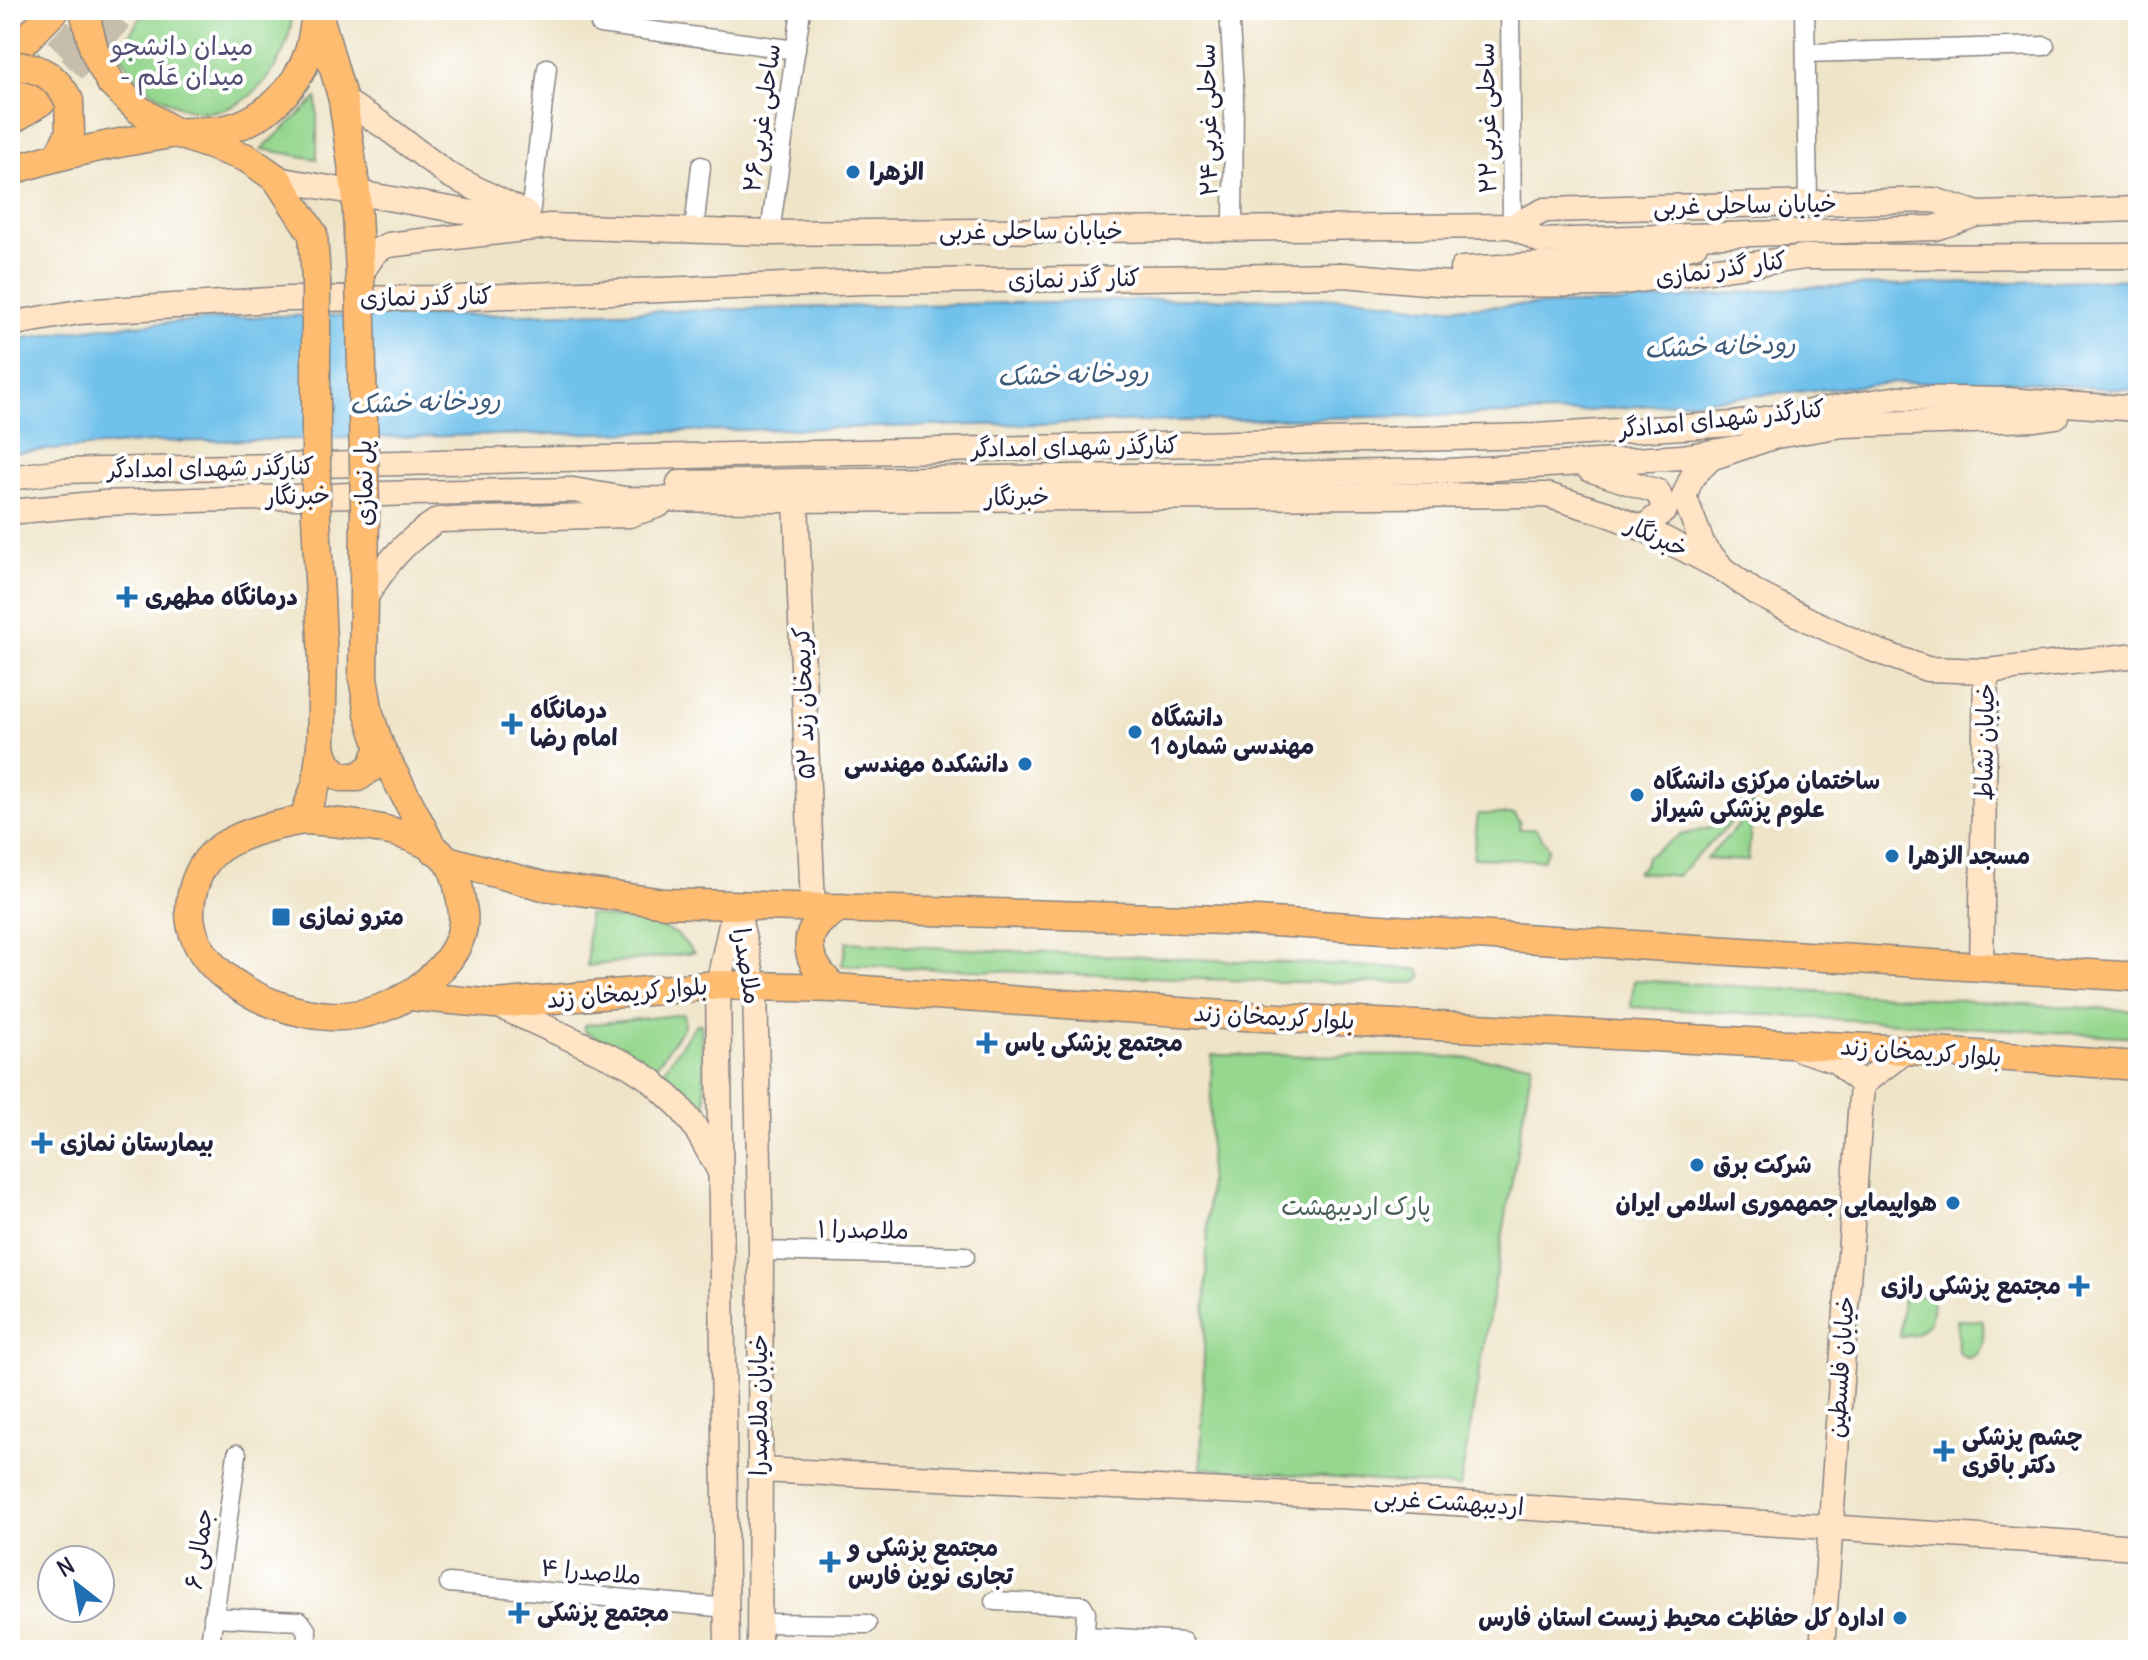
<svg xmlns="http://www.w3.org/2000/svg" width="2148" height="1660" viewBox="0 0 2148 1660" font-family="Delius,'Playpen Sans Arabic',sans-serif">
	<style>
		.green { fill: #95d78e; stroke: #5c7c64; stroke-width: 2 }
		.water { fill: #6fc1eb; stroke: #487293; stroke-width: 2 }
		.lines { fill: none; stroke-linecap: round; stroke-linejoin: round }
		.primary-tunnel { stroke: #c6bdac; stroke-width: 28; stroke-dasharray: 28 14; stroke-linecap: butt }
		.street-casing { stroke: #888382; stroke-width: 21 }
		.secondary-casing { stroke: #888382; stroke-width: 27 }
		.primary-casing { stroke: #888382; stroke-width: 31 }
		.street { stroke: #fff; stroke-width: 18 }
		.secondary { stroke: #ffe4c6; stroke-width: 24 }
		.primary { stroke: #febc70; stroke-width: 28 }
		.primary-bridge-casing { stroke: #888382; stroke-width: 31; stroke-linecap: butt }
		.primary-bridge { stroke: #febc70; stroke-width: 28 }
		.poi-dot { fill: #1f6fb2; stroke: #fff; stroke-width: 3 }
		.labels { text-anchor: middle; stroke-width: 8; stroke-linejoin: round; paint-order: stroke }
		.street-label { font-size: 24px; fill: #22223b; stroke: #fff }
		.poi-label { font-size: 24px; font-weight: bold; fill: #22223b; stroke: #fff; text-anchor: start }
		.park-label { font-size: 24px; fill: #4a6158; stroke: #fff }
		.neighbourhood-label { font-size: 26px; fill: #535075; stroke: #fff }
		.water-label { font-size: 26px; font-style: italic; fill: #3d5a79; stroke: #fff }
	</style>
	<rect width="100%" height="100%" fill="#fff"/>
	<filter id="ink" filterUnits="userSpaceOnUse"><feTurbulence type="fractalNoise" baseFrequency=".0125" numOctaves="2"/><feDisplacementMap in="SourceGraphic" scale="16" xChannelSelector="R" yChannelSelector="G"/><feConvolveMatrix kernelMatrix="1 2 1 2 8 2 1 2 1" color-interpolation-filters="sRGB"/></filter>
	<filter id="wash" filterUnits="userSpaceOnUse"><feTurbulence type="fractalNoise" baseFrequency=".006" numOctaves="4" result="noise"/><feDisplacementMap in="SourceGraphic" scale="32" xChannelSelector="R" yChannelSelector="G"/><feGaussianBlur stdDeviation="1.8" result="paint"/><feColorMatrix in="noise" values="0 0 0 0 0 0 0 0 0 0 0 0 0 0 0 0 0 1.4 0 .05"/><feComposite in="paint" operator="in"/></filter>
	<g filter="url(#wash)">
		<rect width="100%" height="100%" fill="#efe4c8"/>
		<!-- green -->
		<g class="green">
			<path d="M146,10h146c0,22 -8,45 -21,63 -47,67 -118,38 -153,-22z"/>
			<path d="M317,98v61l-55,-10z"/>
			<path d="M1740,803h13l-5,58 -42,-2 32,-33z"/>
			<path d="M1731,805l2,16 -56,55 -40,-4 7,-7 2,-8 35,-22 33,-8z"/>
			<path d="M1478,814h36l6,9 -1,6h17l13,19 -6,12 -70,-2z"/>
			<path d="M588,914l65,10 24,10 17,19 -107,13z"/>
			<path d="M847,942c190,13 381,17 571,27l4,7 -6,7 -137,-1 -437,-17z"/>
			<path d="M1634,980l504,31v26l-507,-30z"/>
			<path d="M684,1014v12l-29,42 -71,-37v-6z"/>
			<path d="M696,1024h5l6,97 -10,-18 -34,-32z"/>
			<path d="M1212,1055l220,1 100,7 -72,424 -259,-19z"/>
			<path d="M1903,1295l27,1 3,8 -3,18 -15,13 -15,2z"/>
			<path d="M1957,1320l26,1c1,16 2,37 -18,37l-7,-7z"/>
		</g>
		<!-- water -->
		<path class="water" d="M2138,279v112l-127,-10 -118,2 -329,30 -1411,29 -143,11v-113l93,-13 165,-11 214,-1 700,-16 179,-1 68,10 190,-5 187,-16z"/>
	</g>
	<g filter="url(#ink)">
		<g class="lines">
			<!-- primary-tunnel -->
			<g class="primary-tunnel">
				<path d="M28,81l71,-71"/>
				<path d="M43,100l84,-90"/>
			</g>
			<!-- street casing -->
			<g class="street-casing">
				<g id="street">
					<path d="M1229,10l5,79 -1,140"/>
					<path d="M1510,10l2,216"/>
					<path d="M1805,10l3,194"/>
					<path d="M600,24l196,26"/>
					<path d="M1806,53l239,-7"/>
					<path d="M530,216l17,-148"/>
					<path d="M694,230l7,-64"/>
					<path d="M770,233l31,-223"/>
					<path d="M761,1251l204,5"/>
					<path d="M449,1583l279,25"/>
					<path d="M994,1601l88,4 4,7 -2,38"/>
					<path d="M213,1617l87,4 7,10 -1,19"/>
					<path d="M759,1623l108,1"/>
					<path d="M1085,1636l98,6"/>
					<path d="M209,1650l28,-196"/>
				</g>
			</g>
			<!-- secondary casing -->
			<g class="secondary-casing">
				<g id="secondary">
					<path d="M343,100l41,26 65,49 78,39"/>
					<path d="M277,179l243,42"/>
					<path d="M1512,226l29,15 394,-13 43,-14 160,-5"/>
					<path d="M1462,269l179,-9 54,-15"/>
					<path d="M360,275l16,-24 12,-6 162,-19 220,7 742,-7 33,-16 389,-10 44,14"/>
					<path d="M10,324l69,-12 208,-13 171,-1 405,-16 481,-7 116,10 148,-1 197,-27 333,-1"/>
					<path d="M1589,469l69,23 7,18 -22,18"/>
					<path d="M10,478l51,-7 1474,-35 198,-12 166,-26 107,2 132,9"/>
					<path d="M679,483l770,-12 233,-14 55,-9"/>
					<path d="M796,500l17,407"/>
					<path d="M10,512l94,-9 310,-10 159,-3 52,9 154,1 768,-5 61,19 45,19 71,37 32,23 55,28 58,27 58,21 59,2 152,-16"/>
					<path d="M1719,564l-15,-16 -20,-52 8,-19 19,-19 65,-22 67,-11 193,-6 20,-3"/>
					<path d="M364,600c23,-37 37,-56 74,-80l191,-5 30,-10"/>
					<path d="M736,904l19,83 6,264 -2,399"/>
					<path d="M1981,967l5,-296"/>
					<path d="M495,1004l133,61 23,15 28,26 16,21 25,45"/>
					<path d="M1802,1050l34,11 26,23"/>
					<path d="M1862,1084l45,-34"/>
					<path d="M759,1470l599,27 780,50"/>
					<path d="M727,1650l-9,-665 16,-75"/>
					<path d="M1822,1650l40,-566"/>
				</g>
			</g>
			<!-- primary casing -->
			<g class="primary-casing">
				<g id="primary">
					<path d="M319,16l24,84 13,92 4,83"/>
					<path d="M10,55l45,-45"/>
					<path d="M101,65l10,18 27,26 38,24 71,25 30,21 36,55 3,46"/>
					<path d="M10,94l18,-13"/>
					<path d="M10,121l33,-21"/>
					<path d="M59,154l11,-21 -1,-32"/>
					<path d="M10,171c54,-18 105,-28 161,-37 17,-3 33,-2 50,-4 40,-6 75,-40 88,-78 4,-13 5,-28 8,-42"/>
					<path d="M365,511l-2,166 6,37 11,33 53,102"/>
					<path d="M321,748l6,17 14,12h17l14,-10 8,-20"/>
					<path d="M303,820c39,2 117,8 144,40 10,12 12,31 15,46 7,32 -14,58 -37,77 -26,22 -60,35 -95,33 -63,-3 -158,-50 -137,-126 5,-20 16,-37 35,-47 23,-13 49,-18 75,-23z"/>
					<path d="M303,820l13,-35 5,-37 2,-88 -7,-143"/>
					<path d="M447,860l96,26 122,17 591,18 882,56"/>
					<path d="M834,988c-32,-30 -36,-61 7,-80"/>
					<path d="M410,996l85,8 223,-19 116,3 390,27 683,35 231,16"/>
				</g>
			</g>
			<!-- street -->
			<use href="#street" class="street"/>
			<!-- secondary -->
			<use href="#secondary" class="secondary"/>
			<!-- primary -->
			<use href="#primary" class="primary"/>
			<!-- primary-bridge casing -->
			<g class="primary-bridge-casing">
				<g id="primary-bridge">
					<path d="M85,14l9,36 7,15"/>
					<path d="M17,66c26,2 40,12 52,35"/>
					<path d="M360,275l5,236"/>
					<path d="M316,517v-237"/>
				</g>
			</g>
			<!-- primary-bridge -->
			<use href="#primary-bridge" class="primary-bridge"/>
		</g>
	</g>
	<!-- markers -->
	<g class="poi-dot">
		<circle cx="853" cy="172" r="8"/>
		<path d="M123 585h8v8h8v8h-8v8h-8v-8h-8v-8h8z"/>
		<path d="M508 712h8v8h8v8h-8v8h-8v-8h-8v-8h8z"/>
		<circle cx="1135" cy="732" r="8"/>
		<circle cx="1025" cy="764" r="8"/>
		<circle cx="1637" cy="795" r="8"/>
		<circle cx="1892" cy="856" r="8"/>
		<rect x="271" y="907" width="20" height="20" rx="4"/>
		<path d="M983 1031h8v8h8v8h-8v8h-8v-8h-8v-8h8z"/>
		<path d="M38 1131h8v8h8v8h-8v8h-8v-8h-8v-8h8z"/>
		<circle cx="1697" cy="1165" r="8"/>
		<circle cx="1953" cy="1203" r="8"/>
		<path d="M2075 1274h8v8h8v8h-8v8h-8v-8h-8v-8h8z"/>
		<path d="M1940 1439h8v8h8v8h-8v8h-8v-8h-8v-8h8z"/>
		<path d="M826 1550h8v8h8v8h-8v8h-8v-8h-8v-8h8z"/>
		<path d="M515 1601h8v8h8v8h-8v8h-8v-8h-8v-8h8z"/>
		<circle cx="1900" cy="1618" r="8"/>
	</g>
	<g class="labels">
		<!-- street labels -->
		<g class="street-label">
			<text transform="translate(762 118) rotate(-82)" y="8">ساحلی غربی۲۶</text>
			<text transform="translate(1487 118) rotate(-91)" y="8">ساحلی غربی۲۲</text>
			<text transform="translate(1208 120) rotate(-91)" y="8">ساحلی غربی۲۴</text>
			<text transform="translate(1745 205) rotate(-1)" y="8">خیابان ساحلی غربی</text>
			<text x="1031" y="239">خیابان ساحلی غربی</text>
			<text transform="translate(1721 269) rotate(-8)" y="8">کنار گذر نمازی</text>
			<text transform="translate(1074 279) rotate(-1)" y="8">کنار گذر نمازی</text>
			<text transform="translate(426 297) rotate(-1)" y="8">کنار گذر نمازی</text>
			<text transform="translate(1722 419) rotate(-6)" y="8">کنارگذر شهدای امدادگر</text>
			<text transform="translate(1075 447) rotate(-1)" y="8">کنارگذر شهدای امدادگر</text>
			<text transform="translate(211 468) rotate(-1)" y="8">کنارگذر شهدای امدادگر</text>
			<text transform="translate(364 483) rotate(-91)" y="8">پل نمازی</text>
			<text transform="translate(298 496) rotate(-2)" y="8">خبرنگار</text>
			<text transform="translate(1017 497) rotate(-1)" y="8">خبرنگار</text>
			<text transform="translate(1657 537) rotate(25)" y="8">خبرنگار</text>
			<text transform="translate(804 703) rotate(-92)" y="8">کریمخان زند ۵۲</text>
			<text transform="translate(1985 742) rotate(-89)" y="8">خیابان نشاط</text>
			<text transform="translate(747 966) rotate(81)" y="8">ملاصدرا</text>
			<text transform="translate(627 993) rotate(-5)" y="8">بلوار کریمخان زند</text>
			<text transform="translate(1274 1017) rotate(3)" y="8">بلوار کریمخان زند</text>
			<text transform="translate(1921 1052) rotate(4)" y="8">بلوار کریمخان زند</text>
			<text transform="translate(863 1230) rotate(1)" y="8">۱ ملاصدرا</text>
			<text transform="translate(1841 1367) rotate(-86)" y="8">خیابان فلسطین</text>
			<text transform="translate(759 1405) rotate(-90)" y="8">خیابان ملاصدرا</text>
			<text transform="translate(1449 1502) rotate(4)" y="8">اردیبهشت غربی</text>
			<text transform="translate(199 1549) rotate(-82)" y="8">۶ جمالی</text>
			<text transform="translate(591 1572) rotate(5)" y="8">۴ ملاصدرا</text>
		</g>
		<!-- poi labels -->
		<g class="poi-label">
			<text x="869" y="180">الزهرا</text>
			<text x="145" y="605">درمانگاه مطهری</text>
			<text x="530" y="718">درمانگاه<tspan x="530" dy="28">امام رضا</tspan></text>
			<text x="1151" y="726">دانشگاه<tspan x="1151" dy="28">مهندسی شماره 1</tspan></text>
			<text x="1009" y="772" text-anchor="end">دانشکده مهندسی</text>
			<text x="1653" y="789">ساختمان مرکزی دانشگاه<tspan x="1653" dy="28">علوم پزشکی شیراز</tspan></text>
			<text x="1908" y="864">مسجد الزهرا</text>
			<text x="299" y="925">مترو نمازی</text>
			<text x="1005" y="1051">مجتمع پزشکی یاس</text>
			<text x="60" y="1151">بیمارستان نمازی</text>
			<text x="1713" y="1173">شرکت برق</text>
			<text x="1937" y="1211" text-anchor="end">هواپیمایی جمهموری اسلامی ایران</text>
			<text x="2061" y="1294" text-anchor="end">مجتمع پزشکی رازی</text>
			<text x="1962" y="1445">چشم پزشکی<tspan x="1962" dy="28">دکتر باقری</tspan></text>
			<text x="848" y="1556">مجتمع پزشکی و<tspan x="848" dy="28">تجاری نوین فارس</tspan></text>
			<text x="537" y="1621">مجتمع پزشکی</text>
			<text x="1884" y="1626" text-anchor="end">اداره کل حفاظت محیط زیست استان فارس</text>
		</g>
		<!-- park labels -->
		<g class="park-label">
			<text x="1356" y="1215">پارک اردیبهشت</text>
		</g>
		<!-- neighbourhood labels -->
		<g class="neighbourhood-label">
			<text x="182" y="55">میدان دانشجو<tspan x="182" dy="30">- میدان عَلَم</tspan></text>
		</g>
		<!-- water labels -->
		<g class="water-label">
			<text transform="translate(1720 346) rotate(-2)" y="9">رودخانه خشک</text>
			<text transform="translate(1073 374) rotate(-2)" y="9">رودخانه خشک</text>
			<text transform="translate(425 402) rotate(-2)" y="9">رودخانه خشک</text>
		</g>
	</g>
	<!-- margin -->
	<rect width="2148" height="1660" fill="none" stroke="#fff" stroke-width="40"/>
	<!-- north arrow -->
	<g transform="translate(76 1584) rotate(329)"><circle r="38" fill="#ffffff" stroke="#a7a7b1" stroke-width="2"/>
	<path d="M0-6L14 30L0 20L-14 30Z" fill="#1f6fb2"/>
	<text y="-12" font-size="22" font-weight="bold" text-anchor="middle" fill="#22223b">N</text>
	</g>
</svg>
